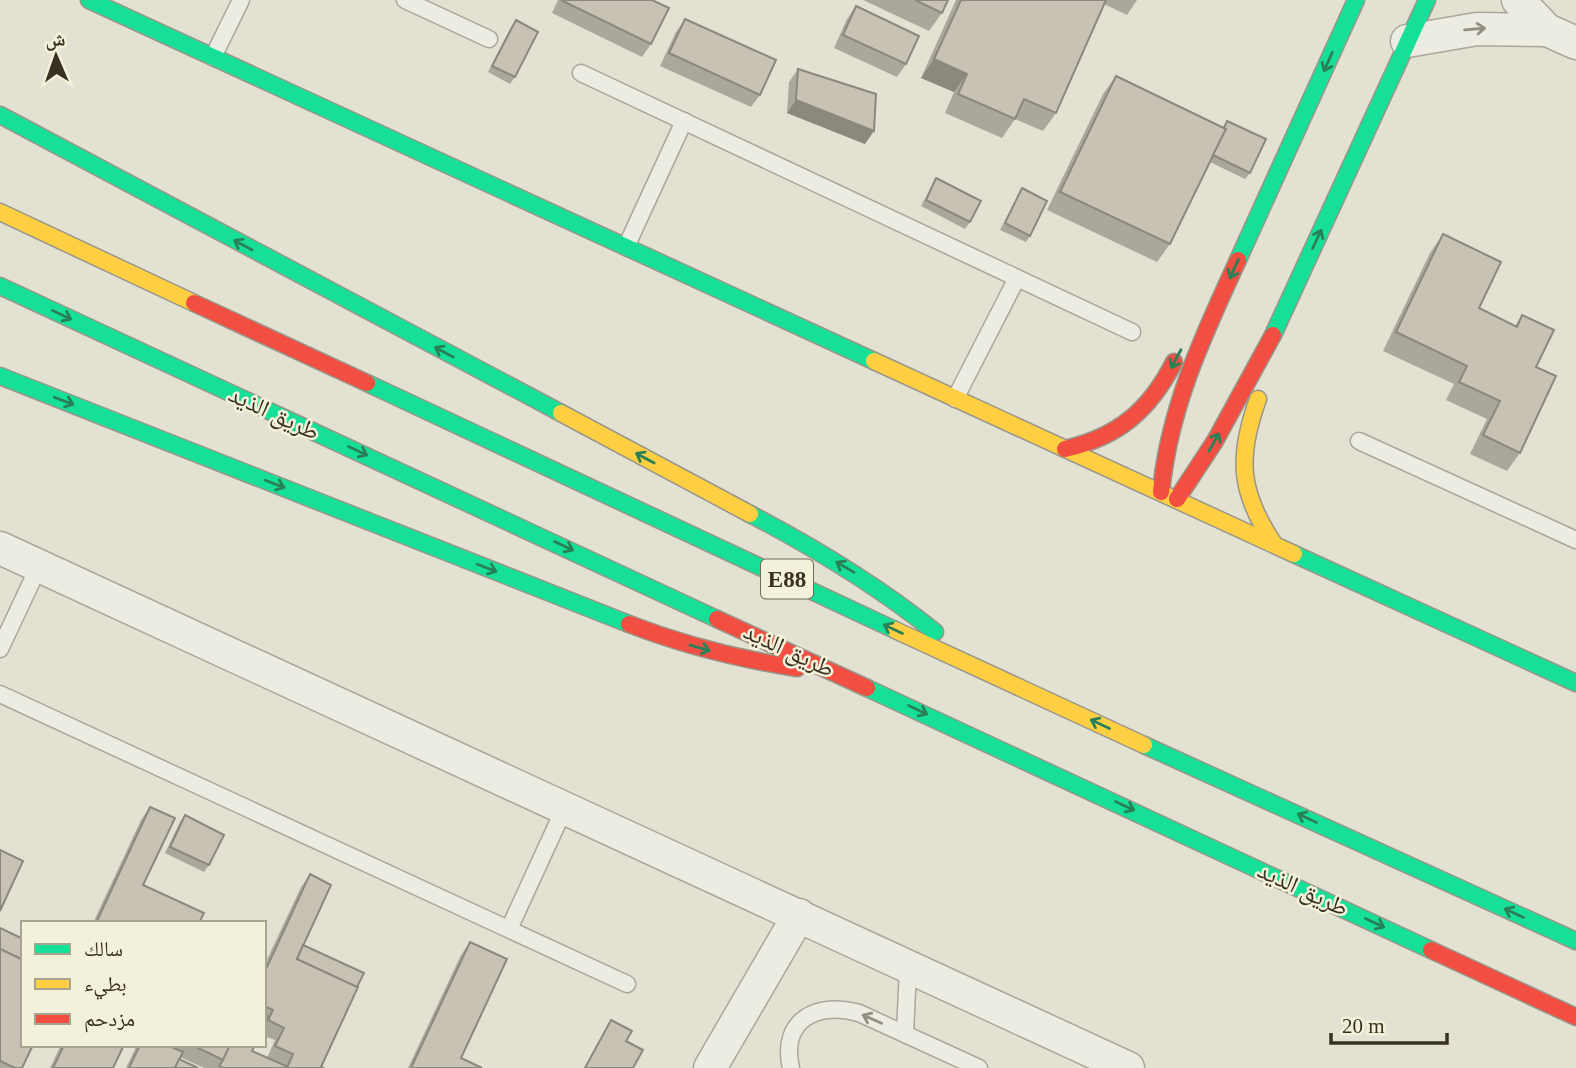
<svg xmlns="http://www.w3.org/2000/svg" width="1576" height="1068" viewBox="0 0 1576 1068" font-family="'Times New Roman','Noto Naskh Arabic',serif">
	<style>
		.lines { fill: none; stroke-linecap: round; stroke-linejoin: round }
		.lane-casing { stroke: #a9a79a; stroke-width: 19 }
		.street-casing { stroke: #a9a79a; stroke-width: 35 }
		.fast-casing { stroke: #99968a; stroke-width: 19 }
		.slow-casing { stroke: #99968a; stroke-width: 19 }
		.jam-casing { stroke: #99968a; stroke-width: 19 }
		.lane { stroke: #edece2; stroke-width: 16 }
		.street { stroke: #edece2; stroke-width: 32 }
		.fast { stroke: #16e098; stroke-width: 16 }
		.slow { stroke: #ffcf43; stroke-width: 16 }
		.jam { stroke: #f24e42; stroke-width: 16 }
		.wall { fill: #aba79a }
		.shaded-wall { fill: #8b887d }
		.building { fill: #c7c2b3; stroke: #8b887d; stroke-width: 2 }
		.oneway { stroke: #928e82 }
		.oneway2 { stroke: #298057 }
		.labels { text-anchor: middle; stroke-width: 5; stroke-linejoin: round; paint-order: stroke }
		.shield { fill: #f3f1d9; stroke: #706b59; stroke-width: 2 }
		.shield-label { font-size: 23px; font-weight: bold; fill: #383122 }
		.street-label { font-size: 24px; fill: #383122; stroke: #f3f1d9 }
	</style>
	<rect width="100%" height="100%" fill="#e3e2d2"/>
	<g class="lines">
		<!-- lane casing -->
		<g class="lane-casing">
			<g id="lane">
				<path d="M405,0l84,39"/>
				<path d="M213,57l28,-57"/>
				<path d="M581,73l551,259"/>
				<path d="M626,247l58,-126"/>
				<path d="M955,399l62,-121"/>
				<path d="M1359,441l217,99"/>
				<path d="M0,649l39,-83"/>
				<path d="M0,694l627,290"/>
				<path d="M509,929l56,-122"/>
				<path d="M905,1034l3,-67"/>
				<path d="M791,1068c-11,-48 26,-67 68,-55l120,55"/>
			</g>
		</g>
		<!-- street casing -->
		<g class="street-casing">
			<g id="street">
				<path d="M1518,0l29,30 29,13"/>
				<path d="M1407,41l70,-12 70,1"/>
				<path d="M0,548l1128,520"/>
				<path d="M710,1068l89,-153"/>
			</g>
		</g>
		<!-- fast casing -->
		<g class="fast-casing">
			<g id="fast">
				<path d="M89,0l785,361"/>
				<path d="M0,115l561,298"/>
				<path d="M1238,260l118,-260"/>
				<path d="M0,286l717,333"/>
				<path d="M1273,335l154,-335"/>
				<path d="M0,376l629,248"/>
				<path d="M367,383l528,247"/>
				<path d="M750,514c65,34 128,72 185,118"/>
				<path d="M1294,554l282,129"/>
				<path d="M867,688l564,262"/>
				<path d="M1144,745l432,196"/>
			</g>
		</g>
		<!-- slow casing -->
		<g class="slow-casing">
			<g id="slow">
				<path d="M0,212l194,91"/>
				<path d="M874,361l420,193"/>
				<path d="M1258,399c-21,58 -19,93 16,145"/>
				<path d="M561,413l189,101"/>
				<path d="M895,630l249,115"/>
			</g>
		</g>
		<!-- jam casing -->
		<g class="jam-casing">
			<g id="jam">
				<path d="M194,303l173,80"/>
				<path d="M1065,449c53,-12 85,-39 109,-87"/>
				<path d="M1161,492c8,-84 42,-156 77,-232"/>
				<path d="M1177,499l38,-58 58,-106"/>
				<path d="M717,619l150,69"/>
				<path d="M629,624c54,21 110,35 168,44"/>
				<path d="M1431,950l145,67"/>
			</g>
		</g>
		<!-- lane -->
		<use href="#lane" class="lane"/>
		<!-- street -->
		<use href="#street" class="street"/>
		<!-- fast -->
		<use href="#fast" class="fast"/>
		<!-- slow -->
		<use href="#slow" class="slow"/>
		<!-- jam -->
		<use href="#jam" class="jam"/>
	</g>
	<!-- wall -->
	<g class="wall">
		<path d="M558,0h94l-1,44 -9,13 -90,-44z"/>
		<path d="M863,0h85l-6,13 -13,18z"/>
		<path d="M956,0h181l-10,15 -23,-11 -48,109 -13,18 -28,-12 -13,19 -57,-25 9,-21 -33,-14z"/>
		<path d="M856,6l50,58 -9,13 -63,-29 13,-29z"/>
		<path d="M685,19l75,76 -9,12 -91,-41 16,-34z"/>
		<path d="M516,20l-1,57 -5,7 -22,-12 23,-45z"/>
		<path d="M798,69l67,75 -78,-31 2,-31z"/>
		<path d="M1116,76l107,51 4,-6 23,52 -5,6 -35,-17 -40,82 -13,18 -110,-52 56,-116z"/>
		<path d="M936,178l34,44 -5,7 -44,-23z"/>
		<path d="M1022,188l8,48 -4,6 -26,-12 18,-35z"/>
		<path d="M1443,234l36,74 36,18 7,-11 14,52 -16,86 -13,18 -37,-17 17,-35 -41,-19 8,-16 -71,-33 47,-98z"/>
		<path d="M150,807l-7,78 56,38h-106l48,-103z"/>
		<path d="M185,815l24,50 -5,7 -39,-19 15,-31z"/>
		<path d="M310,874l-7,71 18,122 3,1h-120l-24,-11 -1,2 19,9h-72l11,-23h118l-3,6 15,7 8,-18 -11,-4v-70l37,-79z"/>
		<path d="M0,928l22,140h-22z"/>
		<path d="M470,942l-9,116 21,10h-74l53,-113z"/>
		<path d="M611,1020l15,21 7,27h-49z"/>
		<path d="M61,1045h63l-11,23h-63z"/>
	</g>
	<!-- shaded-wall -->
	<g class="shaded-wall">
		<path d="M934,59l33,15 -13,18 -33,-14z"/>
		<path d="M796,100l78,31 -9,13 -78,-31z"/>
	</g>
	<!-- building -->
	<g class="building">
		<path d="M561,0h91l17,8 -18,36z"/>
		<path d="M915,0h33l-6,13z"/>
		<path d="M961,0h145l-50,113 -32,-14 -9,20 -57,-25 9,-20 -33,-15z"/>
		<path d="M856,6l63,30 -13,28 -63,-29z"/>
		<path d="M685,19l91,41 -16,35 -91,-42z"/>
		<path d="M516,20l22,12 -23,45 -23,-11z"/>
		<path d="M798,69l78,25 -2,37 -78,-31z"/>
		<path d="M1116,76l110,53 -56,115 -110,-52z"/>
		<path d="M1227,121l39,18 -16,34 -37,-18 13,-26 -2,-1z"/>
		<path d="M936,178l45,23 -11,21 -44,-22z"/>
		<path d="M1022,188l25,13 -17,35 -25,-13z"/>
		<path d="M1443,234l58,28 -22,46 38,19 5,-12 32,15 -18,37 20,9 -36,77 -37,-18 17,-34 -41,-19 8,-16 -71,-34z"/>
		<path d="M150,807l25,11 -32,67 61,28 -5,10h-103z"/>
		<path d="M185,815l39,20 -15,30 -39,-18z"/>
		<path d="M0,850l23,11 -23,50z"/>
		<path d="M310,874l21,11 -34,74 61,28 -37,80 3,1h-37l6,-14 -18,-8 9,-18 -16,-8 5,-10 -9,-4v-40l3,1z"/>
		<path d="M0,928l23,11v21l-23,-11z"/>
		<path d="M470,942l37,17 -46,99 21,10h-71z"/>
		<path d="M303,945l61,28 -7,14 -60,-28z"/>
		<path d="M0,949l23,11v85h10l-11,23h-7l-15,-7z"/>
		<path d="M264,1014l4,2 -4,9z"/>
		<path d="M611,1020l21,11 -6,10 17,9 -10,18h-48z"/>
		<path d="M64,1045h60l-11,23h-60z"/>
		<path d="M140,1045h27l16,7 -8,16h-46z"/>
		<path d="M192,1045h38l-7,15z"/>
		<path d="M230,1045h25l-3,6 34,15 -1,2h-62l-4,-2 4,-6z"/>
		<path d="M179,1059l19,9h-23z"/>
	</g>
	<!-- one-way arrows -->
	<defs><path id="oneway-shaft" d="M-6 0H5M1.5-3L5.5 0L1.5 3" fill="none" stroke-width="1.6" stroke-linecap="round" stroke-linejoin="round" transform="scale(1.75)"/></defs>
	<g class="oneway">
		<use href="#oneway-shaft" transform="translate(1475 29) rotate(-5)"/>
		<use href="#oneway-shaft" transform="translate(872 1019) rotate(-156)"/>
	</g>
	<g class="oneway2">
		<use href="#oneway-shaft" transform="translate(1328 62) rotate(114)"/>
		<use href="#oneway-shaft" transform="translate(1317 239) rotate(-65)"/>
		<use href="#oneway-shaft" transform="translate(243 245) rotate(-152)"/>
		<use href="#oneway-shaft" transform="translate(1234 269) rotate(114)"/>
		<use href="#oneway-shaft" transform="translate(62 315) rotate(25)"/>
		<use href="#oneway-shaft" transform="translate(444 352) rotate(-152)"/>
		<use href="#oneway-shaft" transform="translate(1176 359) rotate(118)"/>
		<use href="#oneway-shaft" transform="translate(64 401) rotate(21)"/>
		<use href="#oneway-shaft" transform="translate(1214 442) rotate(-60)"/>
		<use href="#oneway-shaft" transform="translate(358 451) rotate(25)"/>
		<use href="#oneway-shaft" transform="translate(645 458) rotate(-152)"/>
		<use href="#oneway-shaft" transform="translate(275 484) rotate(21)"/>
		<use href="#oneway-shaft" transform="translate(564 546) rotate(25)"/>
		<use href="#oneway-shaft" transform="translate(845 567) rotate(-149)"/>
		<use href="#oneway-shaft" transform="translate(487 568) rotate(21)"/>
		<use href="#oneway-shaft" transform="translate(893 629) rotate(-155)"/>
		<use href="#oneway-shaft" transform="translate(700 648) rotate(16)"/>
		<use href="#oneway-shaft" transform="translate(918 710) rotate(25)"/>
		<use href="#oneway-shaft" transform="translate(1100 724) rotate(-155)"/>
		<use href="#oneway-shaft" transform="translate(1125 806) rotate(25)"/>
		<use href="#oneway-shaft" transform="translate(1307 818) rotate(-155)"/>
		<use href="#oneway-shaft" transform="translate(1514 913) rotate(-155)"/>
		<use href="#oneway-shaft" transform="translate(1375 923) rotate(25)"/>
	</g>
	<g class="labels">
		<!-- shield labels -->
		<rect class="shield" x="761" y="559.5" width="52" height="39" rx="5"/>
		<g class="shield-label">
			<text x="787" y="587">E88</text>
		</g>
		<!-- street labels -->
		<g class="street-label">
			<text transform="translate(274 413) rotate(25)" y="8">طريق الذيد</text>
			<text transform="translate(789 650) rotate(25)" y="8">طريق الذيد</text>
			<text transform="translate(1303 889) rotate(25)" y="8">طريق الذيد</text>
		</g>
	</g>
	<!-- legend -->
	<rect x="21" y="921" width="245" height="126" fill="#f3f1d9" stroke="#a8a490" stroke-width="2"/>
	<rect x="35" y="944" width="35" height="10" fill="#16e098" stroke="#a8a490" stroke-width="2"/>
	<text x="84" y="956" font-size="21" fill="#383122">سالك</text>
	<rect x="35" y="979" width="35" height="10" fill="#ffcf43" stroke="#a8a490" stroke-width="2"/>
	<text x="84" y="991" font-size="21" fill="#383122">بطيء</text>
	<rect x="35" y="1014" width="35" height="10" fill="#f24e42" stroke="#a8a490" stroke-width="2"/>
	<text x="84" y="1026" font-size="21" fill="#383122">مزدحم</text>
	<!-- north arrow -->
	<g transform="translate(56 56) rotate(358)" stroke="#f3f1d9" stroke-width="5" paint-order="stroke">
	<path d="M0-5L12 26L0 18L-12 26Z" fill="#383122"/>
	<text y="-10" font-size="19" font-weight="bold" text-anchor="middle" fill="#383122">ش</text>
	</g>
	<!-- scale -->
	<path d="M1331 1033v10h116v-10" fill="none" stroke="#383122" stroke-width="3.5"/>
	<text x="1342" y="1033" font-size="21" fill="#383122" stroke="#f3f1d9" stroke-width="5" paint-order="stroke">20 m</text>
</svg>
